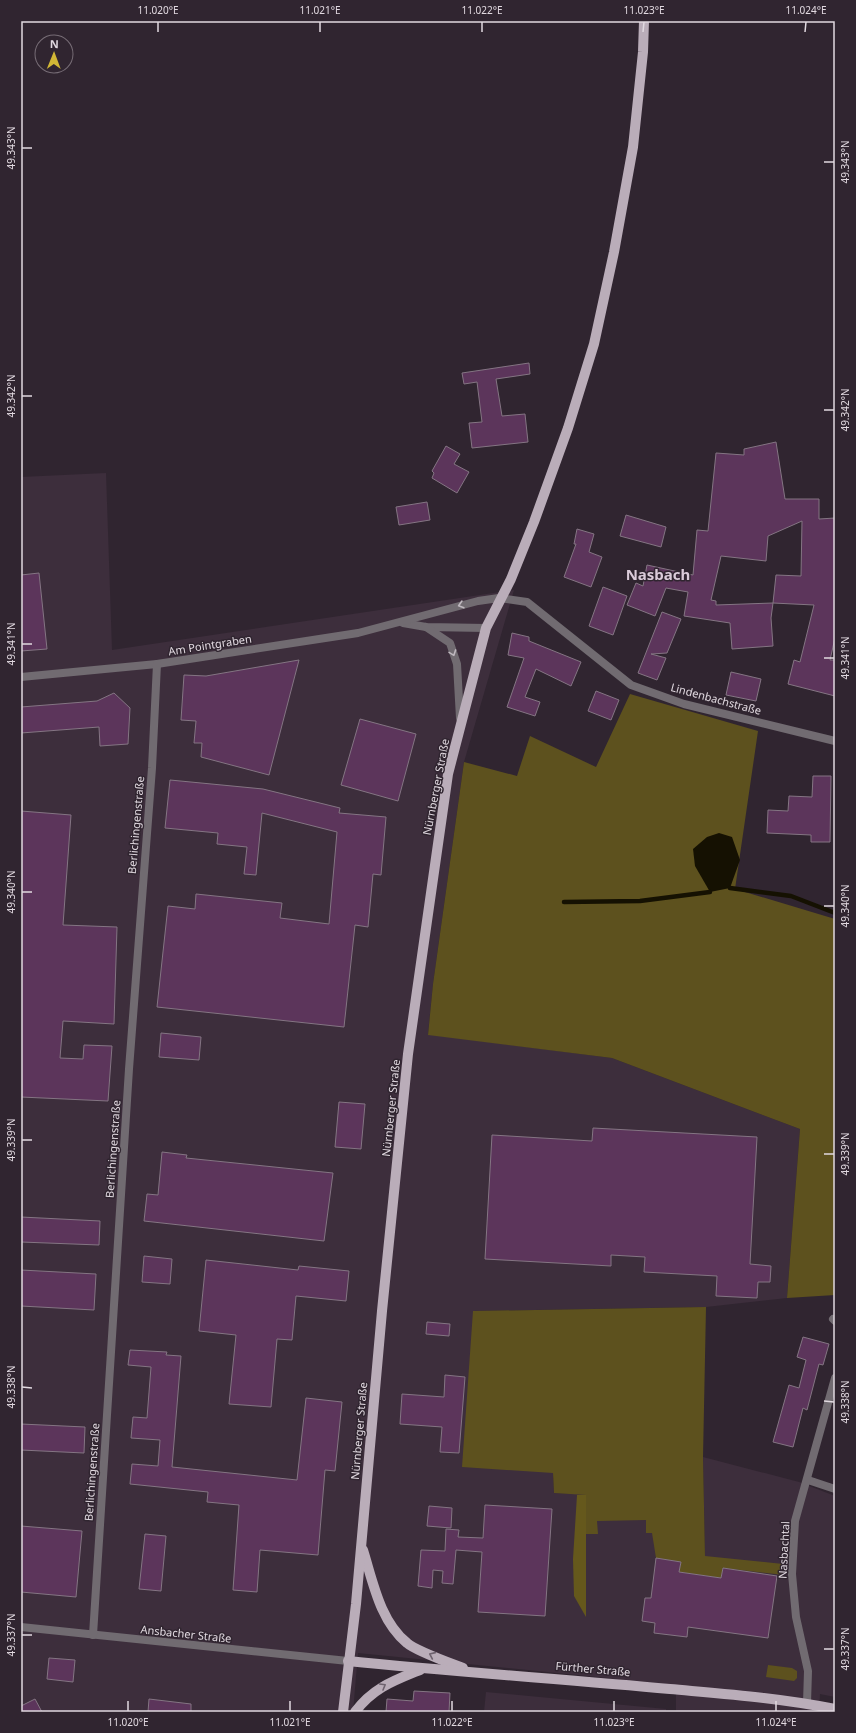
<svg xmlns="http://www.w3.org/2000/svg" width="856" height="1733" viewBox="0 0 856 1733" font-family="'Noto Sans',sans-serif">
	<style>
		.built { fill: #3d2e3c }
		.green { fill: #5d511e }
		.forest { fill: #65581c }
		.water { fill: #151102 }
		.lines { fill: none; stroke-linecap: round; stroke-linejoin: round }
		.stream { stroke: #151102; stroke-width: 4.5 }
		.building { fill: #5c355b; stroke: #847583; fill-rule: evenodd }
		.minor { stroke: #716b71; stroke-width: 8 }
		.primary { stroke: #baadb9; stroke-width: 10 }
		.oneway { stroke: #bfb8bf }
		.oneway2 { stroke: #6e626e }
		.ticks { fill: none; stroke: #e1d9e0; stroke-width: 1.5 }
		.labels { text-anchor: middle; stroke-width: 3; stroke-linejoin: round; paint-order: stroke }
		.street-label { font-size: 11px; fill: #e1d9e0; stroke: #302530 }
		.district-label { font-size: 15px; font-weight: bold; fill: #dbcbda; stroke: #302530 }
		.neatline { fill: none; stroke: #e1d9e0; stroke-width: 1.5 }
		.ticks-label { font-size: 10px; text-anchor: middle; fill: #e1d9e0 }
	</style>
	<rect width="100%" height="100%" fill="#302530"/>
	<!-- built -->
	<g class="built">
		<path d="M106,473l6,177 402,-60 -50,172 -31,222 -5,50 184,24 188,71 -13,169 -81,9 -233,4 80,162 1,20 93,2 58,61 -2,-99 96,25 36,14v201l-15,-3 -1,18h-143v-27l-318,-32 -5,59h-332v-1235z"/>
		<path d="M486,1692l180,17v3h-182z"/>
	</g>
	<!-- green -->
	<g class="green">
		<path d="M630,694l128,37 -23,158 100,30v376l-48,3 13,-169 -188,-71 -184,-23 5,-51 31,-222 53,14 13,-40 66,31z"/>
		<path d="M706,1307l-3,150 2,99 78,8 1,11 -61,-7 -2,10 -42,-6 2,-10 -25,-4 -4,-25h-6v-13l-49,1 1,13h-12v-39l-32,-2 -1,-20 -91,-6 11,-156z"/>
		<path d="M768,1665l24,3 5,3v7l-3,3 -28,-4z"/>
	</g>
	<!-- forest -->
	<path class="forest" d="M577,1495h9v122l-12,-21 -1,-37z"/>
	<!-- water -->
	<path class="water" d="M719,833l13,4 8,23 -10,28 -20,4 -15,-26 -2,-17 14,-12z"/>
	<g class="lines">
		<!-- stream -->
		<g class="stream">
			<path d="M730,888l61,8 44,17"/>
			<path d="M564,902l76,-1 70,-9"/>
		</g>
	</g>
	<!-- building -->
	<g class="building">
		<path d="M529,363l1,11 -34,5 6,37 23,-2 3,28 -56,6 -3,-25 13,-1 -5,-40 -13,2 -2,-11z"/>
		<path d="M776,442l9,57h34v20l16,-1v120l-5,22h5v36l-47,-12 6,-24 6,2 14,-57 -41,-2 -2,15 2,28 -41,3 -2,-26 -46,-7 4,-24 -22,-4 -11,28 -28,-11 9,-22 7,3 4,-21 46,10 4,-45 11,1 8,-78 28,2v-6zM802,521l-1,55 -25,-1 -3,28 -57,2v-4l-5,-1 10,-44 45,5 2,-25z"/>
		<path d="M446,446l14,8 -6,10 15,8 -12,21 -25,-15 2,-5 -2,-2z"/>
		<path d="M427,502l3,18 -31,5 -3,-18z"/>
		<path d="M626,515l40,12 -5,20 -41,-11z"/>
		<path d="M577,529l17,5 -5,18 13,5 -11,30 -27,-10 12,-33h-2z"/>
		<path d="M39,573l8,76 -26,2v-76z"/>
		<path d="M603,587l24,9 -14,39 -24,-9z"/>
		<path d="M662,612l19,7 -14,34 -16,1 15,4 -9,22 -19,-7z"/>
		<path d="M512,633l17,4v4l52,21 -10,24 -35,-17 -11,28 15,5 -5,14 -28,-9 17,-49 -16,-3z"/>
		<path d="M299,660l-30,115 -68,-18 1,-14h-8l2,-22 -15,-1 3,-45 22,1z"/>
		<path d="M731,672l30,7 -5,22 -30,-6z"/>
		<path d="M596,691l23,9 -8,20 -23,-9z"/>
		<path d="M114,693l16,15 -2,36 -28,2 -1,-19 -78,6v-26l76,-6z"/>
		<path d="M360,719l56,15 -18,67 -57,-16z"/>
		<path d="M813,776h18l-1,66h-19v-7l-44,-2 1,-23 20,1 1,-15 23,1z"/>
		<path d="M170,780l93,9 77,19 -1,5 47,4 -5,58 -8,-1 -5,53 -13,-2 -11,102 -187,-20 11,-101 27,3 1,-15 86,9 -2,15 49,6 8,-92 -75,-19 -6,62 -12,-1 3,-27 -30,-3 1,-11 -53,-5z"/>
		<path d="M21,811l50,4 -8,110 54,2 -3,97 -51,-3 -3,37 23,1 1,-14 28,1 -4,55 -87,-4z"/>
		<path d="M161,1033l40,4 -2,23 -40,-3z"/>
		<path d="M339,1102l26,2 -4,45 -26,-2z"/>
		<path d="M593,1128l164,9 -7,127 21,2 -1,16h-12l-1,16 -41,-2 1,-20 -73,-4 1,-15 -34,-2v11l-126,-7 7,-124 100,6z"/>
		<path d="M162,1152l25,3 -1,3 147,15 -9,68 -180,-20 3,-27 11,1z"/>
		<path d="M21,1217l79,4 -1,24 -78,-3z"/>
		<path d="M144,1256l28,3 -2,25 -28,-2z"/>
		<path d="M206,1260l92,10 1,-4 50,5 -3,30 -50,-5 -4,44 -15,-1 -6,68 -42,-3 7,-69 -37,-4z"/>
		<path d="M21,1270l75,4 -2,36 -73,-4z"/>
		<path d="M427,1322l23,2 -1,12 -23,-2z"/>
		<path d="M803,1337l26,7 -6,21 -4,-1 -12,46 -4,-2 -10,39 -20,-5 16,-57 10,3 7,-28 -9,-3z"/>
		<path d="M130,1350l37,2 -1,3 15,1 -9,111 125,13 9,-82 36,4 -7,69 -10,-1 -7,85 -58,-5 -3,42 -24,-2 6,-85 -32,-3 1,-10 -78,-8 2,-20 26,2 2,-26 -29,-2 2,-21 14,1 4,-51 -23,-2z"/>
		<path d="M445,1375l20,2 -6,76 -19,-1 2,-25 -42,-3 2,-30 42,3z"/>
		<path d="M21,1424l64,3 -1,26 -63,-3z"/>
		<path d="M485,1505l67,4 -7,107 -67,-4 4,-60 -26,-2 -3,34 -11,-1 1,-12 -10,-1 -1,18 -14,-2 3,-36 24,1 1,-22 13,1 -1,7 25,1z"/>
		<path d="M429,1506l23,2 -1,20 -24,-2z"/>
		<path d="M21,1526l61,5 -6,66 -55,-5z"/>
		<path d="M145,1534l21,2 -5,55 -22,-2z"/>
		<path d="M656,1558l25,4 -2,10 42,6 2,-10 54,8 -9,62 -80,-11 -1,10 -33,-4 1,-10 -13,-2 3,-23h6z"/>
		<path d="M49,1658l26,2 -2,22 -26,-3z"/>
		<path d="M414,1691l36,2 -1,19h-63l1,-13 26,2z"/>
		<path d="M35,1699l7,13h-21v-6z"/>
		<path d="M149,1699l42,5v8h-43z"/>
	</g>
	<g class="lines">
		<!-- minor -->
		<g class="minor">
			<path d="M403,623l23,4 60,1"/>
			<path d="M426,627l24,16 7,21 3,54"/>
			<path d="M21,677l136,-13 201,-31 120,-32 21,-3 28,4 104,83 53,19 151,37"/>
			<path d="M833,1319l2,2"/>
			<path d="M808,1480l27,9"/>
			<path d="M21,1627l327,34"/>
			<path d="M93,1635l36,-566 23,-301 5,-104"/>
			<path d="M807,1703l1,-32 -12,-54 -4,-43 3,-53 40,-143"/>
		</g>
		<!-- primary -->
		<g class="primary">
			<path d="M363,1550c10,32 17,71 44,93 9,8 43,20 56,25"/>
			<path d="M348,1661c107,11 215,18 322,28 55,5 111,9 165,20"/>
			<path d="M343,1712l13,-108 26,-293 26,-257 40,-280 38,-146 25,-49 23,-57 34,-94 26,-84 20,-92 19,-105 10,-95 1,-31"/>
			<path d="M355,1712c18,-24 38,-31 65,-42"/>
		</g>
	</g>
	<!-- one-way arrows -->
	<defs><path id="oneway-chevron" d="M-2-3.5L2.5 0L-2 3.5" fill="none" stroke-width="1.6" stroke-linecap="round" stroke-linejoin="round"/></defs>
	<g class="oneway">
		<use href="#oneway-chevron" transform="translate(461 605) rotate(164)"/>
		<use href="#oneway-chevron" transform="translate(453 653) rotate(70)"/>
	</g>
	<g class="oneway2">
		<use href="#oneway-chevron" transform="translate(432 1655) rotate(-156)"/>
		<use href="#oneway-chevron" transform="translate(383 1686) rotate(-30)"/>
	</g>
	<!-- ticks -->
	<path class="ticks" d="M158,32v-10M320,32v-10M482,32v-10M643,32l1,-10M805,32l1,-10M22,148h10M824,162h10M22,396h10M824,410h10M22,644h10M824,658h10M22,892h10M824,906h10M22,1140h10M824,1154h10M22,1387l10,1M824,1401l10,1M22,1635h10M824,1649h10M128,1711v-10M290,1711v-10M452,1711v-10M614,1711v-10M776,1711v-10"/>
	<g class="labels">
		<!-- street labels -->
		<g class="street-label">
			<text transform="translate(210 645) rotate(-9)" y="4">Am Pointgraben</text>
			<text transform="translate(716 699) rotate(15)" y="4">Lindenbachstraße</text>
			<text transform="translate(436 787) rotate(-79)" y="4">Nürnberger Straße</text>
			<text transform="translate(136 825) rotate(-85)" y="4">Berlichingenstraße</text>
			<text transform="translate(391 1108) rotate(-84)" y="4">Nürnberger Straße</text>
			<text transform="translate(113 1149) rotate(-86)" y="4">Berlichingenstraße</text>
			<text transform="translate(359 1431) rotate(-85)" y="4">Nürnberger Straße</text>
			<text transform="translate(92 1472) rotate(-86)" y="4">Berlichingenstraße</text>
			<text transform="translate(784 1550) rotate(-87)" y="4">Nasbachtal</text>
			<text transform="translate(186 1634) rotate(6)" y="4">Ansbacher Straße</text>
			<text transform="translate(593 1669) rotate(5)" y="4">Fürther Straße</text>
		</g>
		<!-- district labels -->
		<g class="district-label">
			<text x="658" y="580">Nasbach</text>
		</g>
	</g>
	<!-- border -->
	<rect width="856" height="1733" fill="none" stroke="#302530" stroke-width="44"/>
	<!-- north arrow -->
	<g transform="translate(54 54) rotate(1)"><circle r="19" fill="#302530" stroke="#776d76"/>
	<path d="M0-3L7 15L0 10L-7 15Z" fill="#d2b736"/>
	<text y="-6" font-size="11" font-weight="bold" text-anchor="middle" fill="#e1d9e0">N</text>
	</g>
	<rect x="22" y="22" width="812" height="1689" class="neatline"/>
	<g class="ticks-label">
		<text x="158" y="14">11.020°E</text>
		<text x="320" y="14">11.021°E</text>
		<text x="482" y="14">11.022°E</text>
		<text x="644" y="14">11.023°E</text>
		<text x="806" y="14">11.024°E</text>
		<text transform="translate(11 148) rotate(-90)" y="4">49.343°N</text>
		<text transform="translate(845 162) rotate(-90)" y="4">49.343°N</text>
		<text transform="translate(11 396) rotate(-90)" y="4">49.342°N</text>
		<text transform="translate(845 410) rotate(-90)" y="4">49.342°N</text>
		<text transform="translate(11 644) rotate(-90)" y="4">49.341°N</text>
		<text transform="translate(845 658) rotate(-90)" y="4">49.341°N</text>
		<text transform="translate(11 892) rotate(-90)" y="4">49.340°N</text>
		<text transform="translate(845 906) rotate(-90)" y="4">49.340°N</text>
		<text transform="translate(11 1140) rotate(-90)" y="4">49.339°N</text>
		<text transform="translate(845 1154) rotate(-90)" y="4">49.339°N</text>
		<text transform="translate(11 1387) rotate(-90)" y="4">49.338°N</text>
		<text transform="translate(845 1402) rotate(-90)" y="4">49.338°N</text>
		<text transform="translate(11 1635) rotate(-90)" y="4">49.337°N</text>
		<text transform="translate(845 1649) rotate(-90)" y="4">49.337°N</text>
		<text x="128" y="1726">11.020°E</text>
		<text x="290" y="1726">11.021°E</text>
		<text x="452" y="1726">11.022°E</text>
		<text x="614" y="1726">11.023°E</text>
		<text x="776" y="1726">11.024°E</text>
	</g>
</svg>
